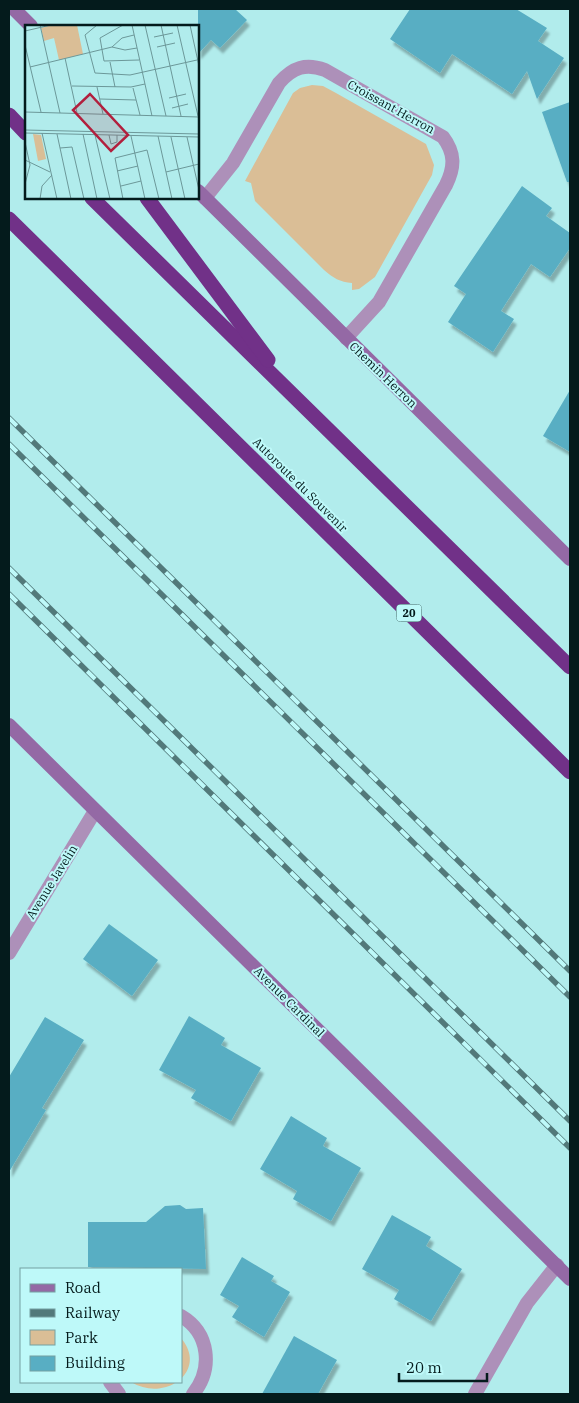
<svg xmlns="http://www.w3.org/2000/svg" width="579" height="1403" viewBox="0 0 579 1403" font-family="'IBM Plex Serif',serif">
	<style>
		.green { fill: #dabe96 }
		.building { fill: #58aec3; filter: url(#shadow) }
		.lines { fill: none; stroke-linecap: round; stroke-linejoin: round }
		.minor { stroke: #ad90b9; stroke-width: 14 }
		.secondary { stroke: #9469a5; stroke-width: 14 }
		.motorway { stroke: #713188; stroke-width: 15 }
		.rail-casing { stroke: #52797a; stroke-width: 5.5 }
		.rail { stroke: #bef9f9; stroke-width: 4; stroke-dasharray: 11; stroke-linecap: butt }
		.labels { text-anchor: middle; stroke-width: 4; stroke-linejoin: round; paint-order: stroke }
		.shield { fill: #bef9f9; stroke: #3c5e5e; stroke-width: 1 }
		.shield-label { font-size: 11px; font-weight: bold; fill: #041b1c }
		.street-label { font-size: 12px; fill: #041b1c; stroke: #bef9f9 }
		.inset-road { fill: none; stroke: #6c9899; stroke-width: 1 }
		.view { fill: #b21f3d; fill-opacity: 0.15; stroke: #b21f3d; stroke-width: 2.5 }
		.inset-edge { fill: none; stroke: #041b1c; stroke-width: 2.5 }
	</style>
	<defs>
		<filter id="shadow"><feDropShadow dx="3" dy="5.5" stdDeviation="1" flood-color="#0004"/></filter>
	</defs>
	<rect width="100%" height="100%" fill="#b1ecec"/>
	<!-- green -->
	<g class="green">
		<path d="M312,85l11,1 13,7 90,51 8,21 -2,10 -57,102 -16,12 -7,1v-7c-12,-1 -19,-5 -28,-13l-69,-69 -4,-18 -6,-2 48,-88 7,-5z"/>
		<path d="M181,1338c28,33 -16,65 -50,44h50z"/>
	</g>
	<!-- building -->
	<g class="building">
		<path d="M198,9h37l12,11 -27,28 -9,-8 -13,14z"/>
		<path d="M410,9h106l31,19 -9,13 26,17 -27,41 -10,-28 -15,23 -60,-40 -12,19 -50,-34z"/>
		<path d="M570,102v80h-3l-25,-70z"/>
		<path d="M522,186l30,22 -6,8 24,17v15l-20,29 -19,-13 -30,47 13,8 -21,33 -45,-30 18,-28 -12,-8z"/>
		<path d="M570,390v62l-27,-16z"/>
		<path d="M109,924l49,36 -26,36 -49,-37z"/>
		<path d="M189,1016l36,22 -4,7 40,23 -30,53 -40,-23 5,-8 -37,-20z"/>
		<path d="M45,1017l39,23 -42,68 4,2 -37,62v-95z"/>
		<path d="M291,1116l36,22 -4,8 38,22 -30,53 -38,-22 4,-8 -37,-22z"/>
		<path d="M180,1205l6,4 17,-1 3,61 -118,-2v-45h58l19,-16z"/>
		<path d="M392,1215l39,22 -5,9 36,23 -31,52 -37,-22 5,-9 -37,-21z"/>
		<path d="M242,1257l32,19 -3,5 19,11 -26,45 -32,-20 7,-11 -19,-11z"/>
		<path d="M294,1336l43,24 -19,34h-56z"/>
	</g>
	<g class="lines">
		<!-- minor -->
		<g class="minor">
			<path d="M205,198l28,-35 46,-80c14,-16 27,-20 46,-13l118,67c12,16 12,30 3,48l-67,117 -33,36"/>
			<path d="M9,953l86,-142"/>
			<path d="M181,1316c29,17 32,53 12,78"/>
			<path d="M110,1382l9,12"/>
			<path d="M475,1394l52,-91 30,-38"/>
		</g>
		<!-- secondary -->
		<g class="secondary">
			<path d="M14,9l17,17"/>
			<path d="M198,191l372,368"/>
			<path d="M9,725l561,554"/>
		</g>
		<!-- motorway -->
		<g class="motorway">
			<path d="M9,115l17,18"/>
			<path d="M92,198l478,469"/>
			<path d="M147,198l121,162"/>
			<path d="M9,219l561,553"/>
		</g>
		<!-- rail casing -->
		<g class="rail-casing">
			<g id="rail">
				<path d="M9,418l561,553"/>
				<path d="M9,444l561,553"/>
				<path d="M9,568l561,553"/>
				<path d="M9,594l561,554"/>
			</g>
		</g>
		<!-- rail -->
		<use href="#rail" class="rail"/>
	</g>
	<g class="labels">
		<!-- shield labels -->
		<rect class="shield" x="396.5" y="604.5" width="25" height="17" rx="4"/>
		<g class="shield-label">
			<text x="409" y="617">20</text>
		</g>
		<!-- street labels -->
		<g class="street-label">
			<text transform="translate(391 107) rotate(29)" y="4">Croissant Herron</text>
			<text transform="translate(383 375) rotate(44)" y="4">Chemin Herron</text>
			<text transform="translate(300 485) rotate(45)" y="4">Autoroute du Souvenir</text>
			<text transform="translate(52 882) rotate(-58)" y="4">Avenue Javelin</text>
			<text transform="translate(289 1002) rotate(45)" y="4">Avenue Cardinal</text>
		</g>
	</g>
	<!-- overview -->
	<g transform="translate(25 25)">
		<rect width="174" height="174" fill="#b1ecec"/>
		<path d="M27,0h25l6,29 -24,6 -5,-22 -10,3 -3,-13zM8,109l8,1 5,24 -8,2z" fill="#dabe96"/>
		<path class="inset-road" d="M15,0l20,88M72,0l-12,10 10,38 35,2 67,-15M98,0l-23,13 4,23 35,-1M107,0l20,91M120,0l21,91M136,0l20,91M152,0l21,91M165,0l9,41M0,6l26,-6M129,12l19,-4M0,20l16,67M87,22l10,-9 12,-3M132,22l18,-4M40,33l12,55M85,37l5,25M5,42l82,-20 13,3 12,-2M47,61l59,1 14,-3M72,62l6,27M108,63l7,27M144,73l17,-4M75,74l36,1M147,83l16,-4M0,87l174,5M0,105l174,4M0,108l174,4M17,108l15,66M32,109l14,65M58,109l14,65M70,110l15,64M84,110l2,9 6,-2v-7M106,111l14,63M133,111l14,63M146,112l14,62M162,112l12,53M0,117l5,23 -5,19M35,123l12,-1 12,52M0,135l25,12M92,146l21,-5M141,147l33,-8M96,161l20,-5M15,174l2,-13 10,-11M98,174l-8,-41 32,-8 12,49"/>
		<path class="view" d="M65,69l38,41 -17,16 -38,-41z"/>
		<rect width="174" height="174" class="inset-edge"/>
	</g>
	<!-- border -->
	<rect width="579" height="1403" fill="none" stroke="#041b1c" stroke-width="20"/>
	<!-- legend -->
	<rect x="20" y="1268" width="162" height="115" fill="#bef9f9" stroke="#74a0a1"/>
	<rect x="30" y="1284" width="25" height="8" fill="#9469a5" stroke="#74a0a1"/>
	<text x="65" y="1293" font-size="15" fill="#041b1c">Road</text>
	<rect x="30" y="1309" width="25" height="8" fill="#52797a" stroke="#74a0a1"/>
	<text x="65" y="1318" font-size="15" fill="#041b1c">Railway</text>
	<rect x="30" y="1330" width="25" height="15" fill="#dabe96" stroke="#74a0a1"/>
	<text x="65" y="1343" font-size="15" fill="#041b1c">Park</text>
	<rect x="30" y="1356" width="25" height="15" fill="#58aec3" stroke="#74a0a1"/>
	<text x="65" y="1368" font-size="15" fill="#041b1c">Building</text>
	<!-- scale -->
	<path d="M399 1373v8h88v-8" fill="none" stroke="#041b1c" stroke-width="2.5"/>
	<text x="406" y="1373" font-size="15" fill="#041b1c" stroke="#bef9f9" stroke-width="4" paint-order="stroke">20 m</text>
</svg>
